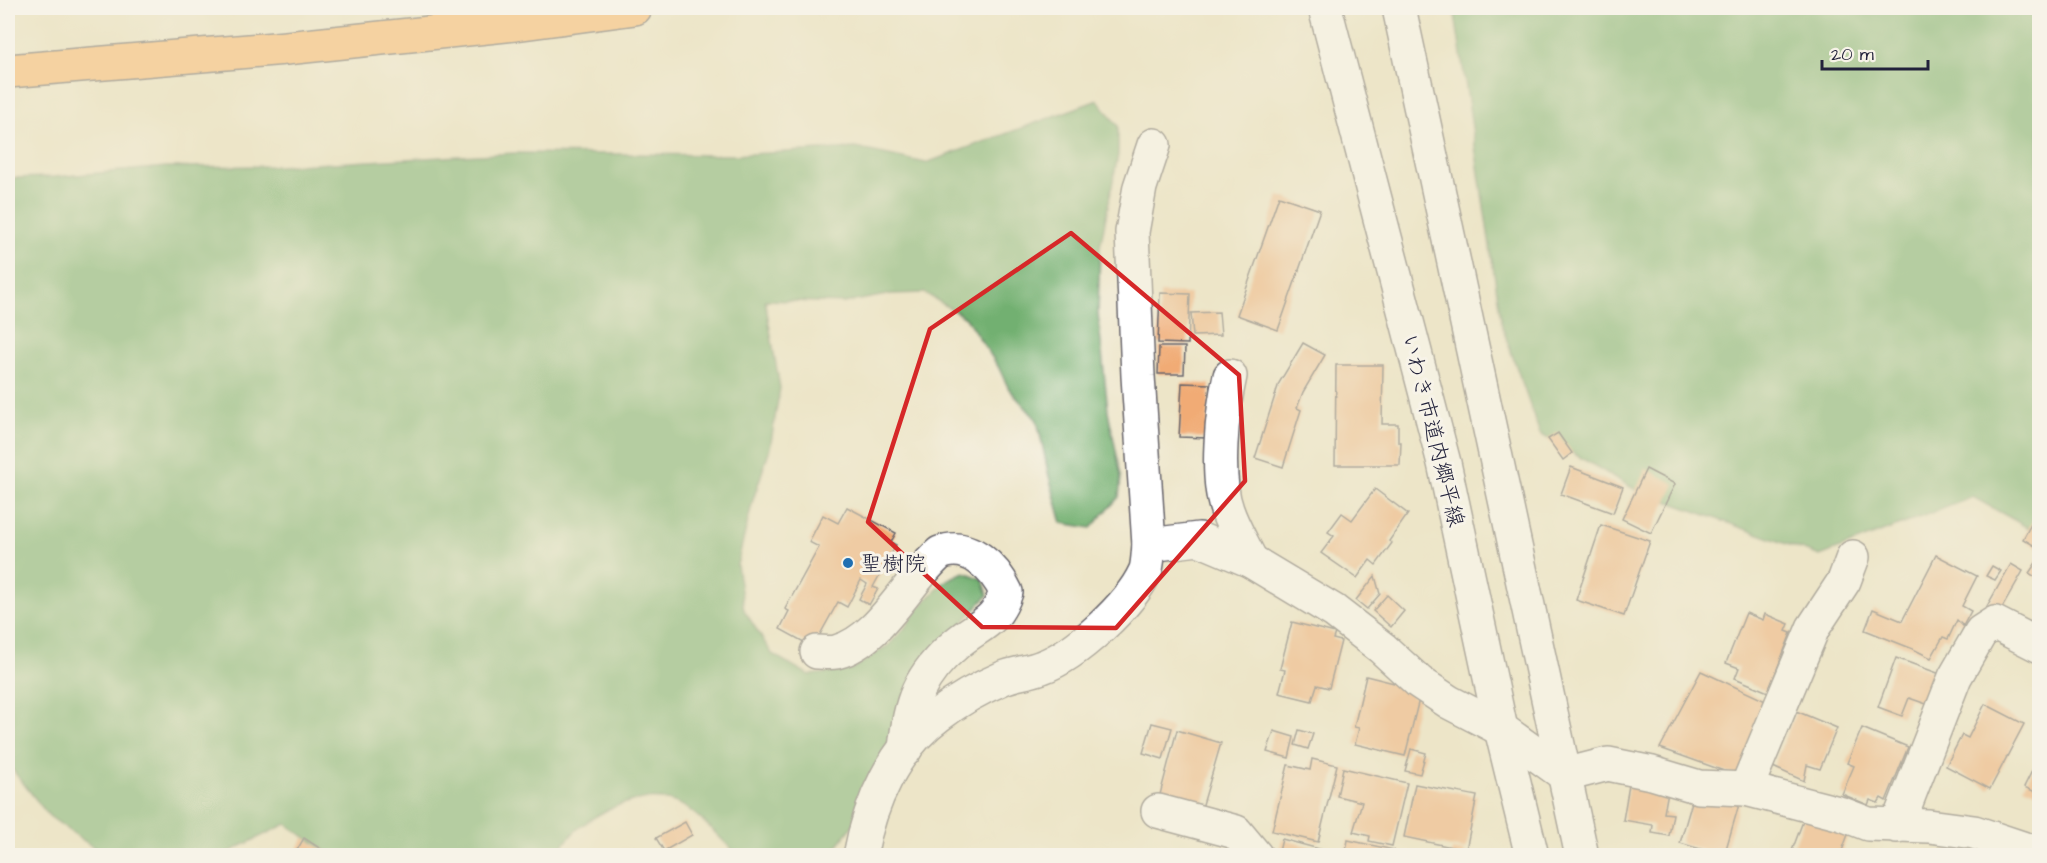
<svg xmlns="http://www.w3.org/2000/svg" width="2047" height="863" viewBox="0 0 2047 863" font-family="'Architects Daughter','Klee One',sans-serif">
	<style>
		.forest { fill: #72b071; stroke: #4a6956; stroke-width: 1.5 }
		.building { fill: #f1ab74 }
		.lines { fill: none; stroke-linecap: round; stroke-linejoin: round }
		.minor-casing { stroke: #69666c; stroke-width: 36 }
		.highway-casing { stroke: #69666c; stroke-width: 36 }
		.minor { stroke: #fff; stroke-width: 33 }
		.highway { stroke: #ffbb71; stroke-width: 33 }
		.marked { fill: none; stroke: #d62828; stroke-width: 4.5; stroke-linejoin: round }
		.poi-dot { fill: #1f6fb2; stroke: #f7f3e8; stroke-width: 2 }
		.labels { text-anchor: middle; stroke-width: 6; stroke-linejoin: round; paint-order: stroke }
		.street-label { font-size: 22px; fill: #22223b; stroke: #f7f3e8 }
		.poi-label { font-size: 22px; fill: #22223b; stroke: #f7f3e8; text-anchor: start }
	</style>
	<rect width="100%" height="100%" fill="#f7f3e8"/>
	<filter id="ink" filterUnits="userSpaceOnUse"><feTurbulence type="fractalNoise" baseFrequency=".0167" numOctaves="2"/><feDisplacementMap in="SourceGraphic" scale="12" xChannelSelector="R" yChannelSelector="G"/><feConvolveMatrix kernelMatrix="1 2 1 2 8 2 1 2 1" color-interpolation-filters="sRGB"/></filter>
	<filter id="wash" filterUnits="userSpaceOnUse"><feTurbulence type="fractalNoise" baseFrequency=".008" numOctaves="4" result="noise"/><feDisplacementMap in="SourceGraphic" scale="24" xChannelSelector="R" yChannelSelector="G"/><feGaussianBlur stdDeviation="1.35" result="paint"/><feColorMatrix in="noise" values="0 0 0 0 0 0 0 0 0 0 0 0 0 0 0 0 0 1.4 0 .05"/><feComposite in="paint" operator="in"/></filter>
	<g filter="url(#wash)">
		<rect width="100%" height="100%" fill="#ede5c8"/>
		<!-- forest -->
		<g class="forest">
			<path d="M1454,8h585v526l-66,-37 -153,59 -184,-66 -96,-56 -38,-108z"/>
			<path d="M1098,100l20,26v29l-18,92 -2,66 10,98 13,65 -2,21 -28,31 -29,-5 -13,-47 -12,-56 -28,-31 -11,-23 -32,-48 -41,-25 -33,1 -48,9 -79,-3 15,88 -10,60 -17,52 -16,65 7,45 28,44 37,21 42,-5 38,-25 15,-16 16,-23 27,-26 17,-8 19,7 5,16 -64,70 -33,77 -40,86 -21,27h-91c-18,-14 -32,-34 -52,-47 -34,-21 -77,-4 -107,19 -10,8 -17,19 -25,28h-223l-46,-31 -63,31h-113l-17,-8 -44,-31 -41,-52v-586l46,-1 112,-10 112,-1 237,-13 217,2 124,-7 70,15z"/>
		</g>
		<g id="blocks">
			<!-- building -->
			<g class="building">
				<path d="M1279,196l41,14 -42,120 -41,-15z"/>
				<path d="M1160,293l30,1 -2,50 -30,-1z"/>
				<path d="M1219,312l2,23 -28,1 -2,-23z"/>
				<path d="M1303,343l22,12 -22,37 -6,16 4,2 -18,57 -28,-9 24,-75z"/>
				<path d="M1159,347h26l-1,27h-26z"/>
				<path d="M1336,365h47l-1,59h16v18h3l-1,23h-65z"/>
				<path d="M1182,383l28,1 -3,54 -28,-1z"/>
				<path d="M1558,433l14,20 -9,7 -15,-21z"/>
				<path d="M1571,467l52,20 -10,26 -52,-19z"/>
				<path d="M1646,469l29,15 -24,49 -29,-14z"/>
				<path d="M1375,489l33,25 -19,27 3,2 -16,22 -6,-5 -13,18 -36,-25 13,-17 -6,-4 14,-19 10,7z"/>
				<path d="M847,507l49,26 -5,9 5,3 -23,42 5,2 -9,16 -10,-6 8,-15 -6,-4 -14,27 -9,-5 -25,45 -33,-18 9,-18 -4,-2 34,-62 -10,-5 14,-27 15,8z"/>
				<path d="M2035,517l5,3v29l-17,-10z"/>
				<path d="M1601,525l49,16 -26,75 -48,-16z"/>
				<path d="M1936,555l41,21 -15,30 9,5 -8,15 -6,-6 -9,19 -5,-2 -12,21 -18,-9 -48,-19 8,-21 29,12z"/>
				<path d="M2040,557v23l-11,-7z"/>
				<path d="M2011,564l12,7 -25,44 -12,-7z"/>
				<path d="M1992,566l9,5 -6,9 -9,-4z"/>
				<path d="M1375,576l5,18 -13,15 -11,-9z"/>
				<path d="M1387,595l17,16 -13,16 -18,-16z"/>
				<path d="M1746,613l17,7 2,-6 24,10 -3,7 5,2 -23,59 -33,-14 4,-10 -13,-5z"/>
				<path d="M1292,622l43,11 -2,6 8,2 -12,47 -12,-3 -5,16 -33,-8 6,-23 -5,-1z"/>
				<path d="M1896,658l47,17 -11,31 -23,-8 -7,18 -24,-9z"/>
				<path d="M1701,671l69,32 -32,73 -78,-28z"/>
				<path d="M1366,676l48,12 -2,9 7,2 -14,57 -50,-12 4,-16 -5,-1z"/>
				<path d="M1985,704l39,20 -34,65 -44,-23 16,-31 6,3z"/>
				<path d="M1796,711l41,17 -17,41 -13,-4 -3,16 -31,-14z"/>
				<path d="M1152,723l20,5 -9,31 -20,-6z"/>
				<path d="M1862,728l46,19 -22,54 -5,-3 -3,5 -8,-3 -2,5 -26,-11 12,-28 -7,-3z"/>
				<path d="M1177,730l44,13 -19,65 -44,-6z"/>
				<path d="M1299,730l14,4 -5,15 -13,-4z"/>
				<path d="M1274,731l20,6 -5,21 -22,-6z"/>
				<path d="M1411,749l15,4 -6,21 -15,-3z"/>
				<path d="M2040,755v39l-16,-7z"/>
				<path d="M1312,759l25,6 -19,77 -46,-11 16,-66 22,5z"/>
				<path d="M1343,768l64,15 -15,63 -23,-5 1,-5 -17,-4 9,-30 -25,-6z"/>
				<path d="M1630,779l39,7 -5,27 9,1 -4,22 -17,-3 1,-8 -30,-5z"/>
				<path d="M1415,784l62,12 -11,54 -62,-13z"/>
				<path d="M1696,788l44,13 -16,55 -44,-13z"/>
				<path d="M1806,813l43,19 -9,24h-50z"/>
				<path d="M685,822l7,13 -28,16 -8,-13z"/>
				<path d="M304,838l20,13 -3,5 -27,-1z"/>
				<path d="M1282,839l41,11 -2,6h-43z"/>
				<path d="M1348,840l46,10 -1,6h-48z"/>
				<path d="M1452,850l13,2v4h-14z"/>
			</g>
		</g>
	</g>
	<g filter="url(#ink)">
		<use href="#blocks" fill-opacity="0" stroke="#69666c" stroke-width="1.5"/>
		<g class="lines">
			<!-- minor casing -->
			<g class="minor-casing">
				<g id="minor">
					<path d="M1325,8l119,455 57,266 31,127"/>
					<path d="M1399,8l183,848"/>
					<path d="M1230,376c-8,35 -15,101 -3,134 6,18 16,34 24,51"/>
					<path d="M1149,545l50,-6 52,22 83,50 48,37 37,34 30,20 52,27 64,46 43,-11 44,9 47,14 47,2 96,25 26,10 61,2 45,6 66,22"/>
					<path d="M817,652c6,0 13,1 19,0 44,-11 71,-71 104,-99 29,-12 55,15 66,39 -10,32 -27,32 -50,52 -37,31 -47,59 -51,106"/>
					<path d="M1746,789l67,-161 31,-47 9,-24"/>
					<path d="M1158,811l78,21 20,24"/>
					<path d="M1897,826l58,-149 26,-45 14,-9 45,23"/>
					<path d="M860,856c10,-54 34,-108 79,-141 18,-14 43,-28 64,-37 12,-5 27,-6 39,-11 34,-12 88,-62 103,-95 3,-7 3,-19 4,-27l-11,-169 -6,-144 8,-45 14,-42"/>
				</g>
			</g>
			<!-- highway casing -->
			<g class="highway-casing">
				<path id="highway" d="M8,71l278,-23 229,-24 120,-16"/>
			</g>
			<!-- minor -->
			<use href="#minor" class="minor"/>
			<!-- highway -->
			<use href="#highway" class="highway"/>
		</g>
	</g>
	<!-- marked area -->
	<path d="M0 0H2047V863H0ZM1071,233l168,142 6,106 -129,147 -134,-1 -114,-105 62,-193z" fill="#ede5c8" fill-opacity=".55" fill-rule="evenodd"/>
	<path class="marked" d="M1071,233l168,142 6,106 -129,147 -134,-1 -114,-105 62,-193z"/>
	<!-- markers -->
	<circle class="poi-dot" cx="848" cy="563" r="6"/>
	<g class="labels">
		<!-- street labels -->
		<g class="street-label">
			<text transform="translate(1434 430) rotate(76)" y="8">いわき市道内郷平線</text>
		</g>
		<!-- poi labels -->
		<g class="poi-label">
			<text x="860" y="571">聖樹院</text>
		</g>
	</g>
	<!-- margin -->
	<rect width="2047" height="863" fill="none" stroke="#f7f3e8" stroke-width="30"/>
	<!-- scale -->
	<path d="M1822 60v9h106v-9" fill="none" stroke="#22223b" stroke-width="3"/>
	<text x="1831" y="60" font-size="18" fill="#22223b" stroke="#f7f3e8" stroke-width="4.5" paint-order="stroke">20 m</text>
</svg>
